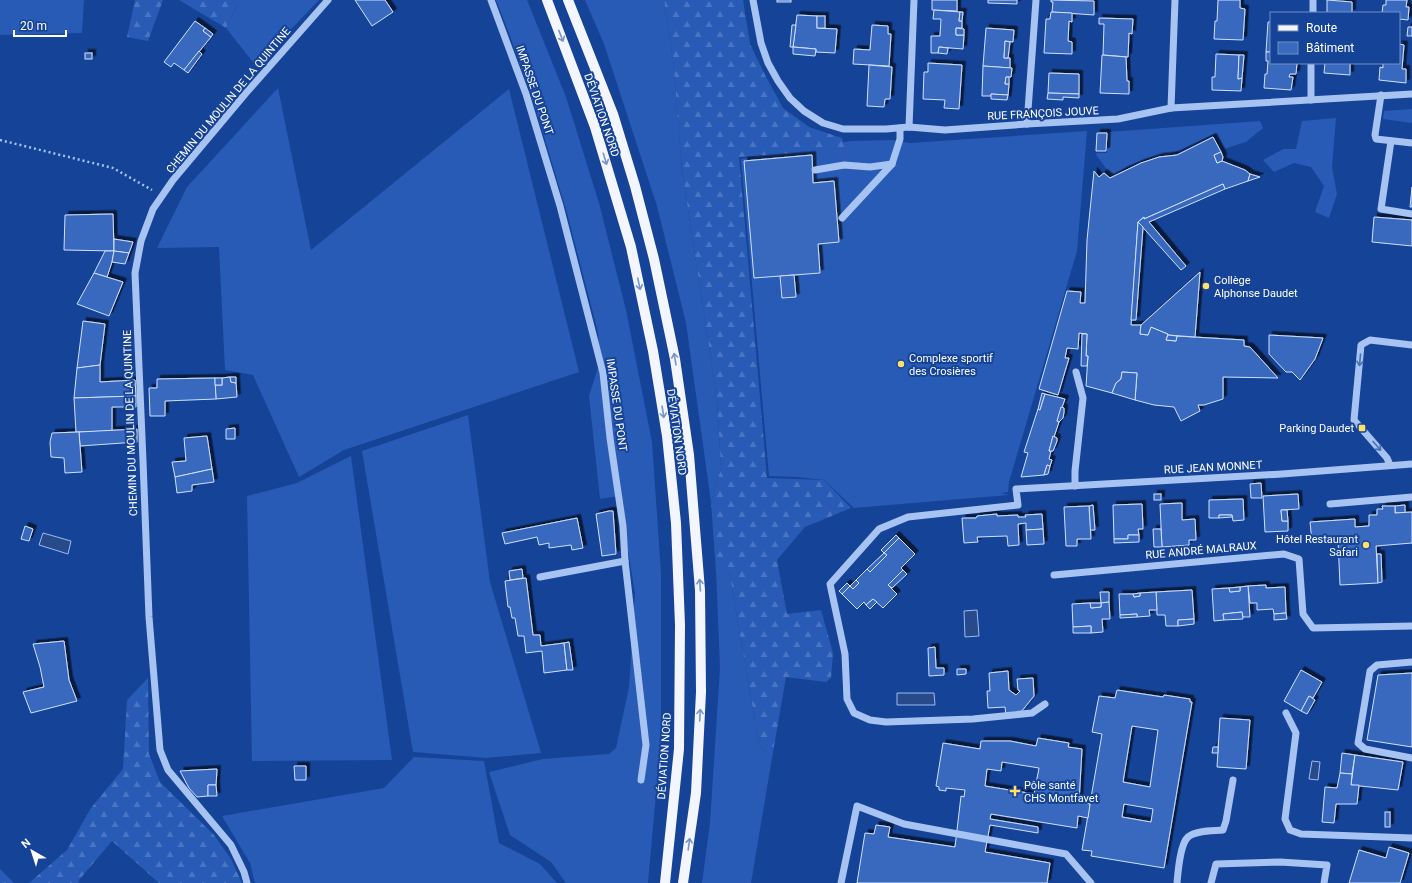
<svg xmlns="http://www.w3.org/2000/svg" width="1412" height="883" viewBox="0 0 1412 883" font-family="Roboto,sans-serif">
	<style>
		.grass { fill: #285bb6 }
		.forest { fill: url(#forest-firs) }
		.water { fill: #284a8a; stroke: #99bcf5 }
		.building { fill: #3969be; stroke: #cfe0fd; fill-rule: evenodd; filter: url(#shadow) }
		.lines { fill: none; stroke-linecap: round; stroke-linejoin: round }
		.path { stroke: #a7c3f2; stroke-width: 2.5; stroke-dasharray: 2 3; stroke-linecap: butt }
		.minor { stroke: #a7c3f2; stroke-width: 7 }
		.major { stroke: #f3f6ff; stroke-width: 10 }
		.oneway { stroke: #7994c6 }
		.oneway2 { stroke: #4870b8 }
		.poi-dot { fill: #ffe069; stroke: #154398; stroke-width: 1.5 }
		.labels { text-anchor: middle; stroke-width: 4; stroke-linejoin: round; paint-order: stroke }
		.street-label { font-size: 11px; fill: #fff; stroke: #154398 }
		.poi-label { font-size: 11px; fill: #fff; stroke: #154398; text-anchor: start }
	</style>
	<defs>
		<pattern id="forest-firs" width="22" height="20" patternUnits="userSpaceOnUse"><rect width="22" height="20" fill="#285bb6"/><path d="M5 1l3.5 6h-7zM16 11l3.5 6h-7z" fill="#4874c1"/></pattern>
		<filter id="shadow"><feDropShadow dx="3.5" dy="-3.5" stdDeviation="0" flood-color="#0009"/></filter>
	</defs>
	<rect width="100%" height="100%" fill="#154398"/>
	<!-- grass -->
	<g class="grass">
		<path d="M0,0h84l-2,33 -82,2z"/>
		<path d="M232,0h87l-63,66 -30,-38 11,-23z"/>
		<path d="M496,0h31l39,97 33,106 27,107 26,132 9,131v164l-13,146h-82l-15,-21 -41,-27 -21,-63 54,-13 66,-5 7,-6 13,-61 6,-94 -16,-97 -19,3 -11,-103 11,-35 -2,-29 -31,-119 -30,-100 -28,-80z"/>
		<path d="M585,0h79l9,60 9,110 35,229 4,69 -10,34 -25,-179 -29,-117 -53,-162z"/>
		<path d="M278,88l33,162 198,-161 70,283 -235,78 -45,27 -46,-102 -28,-5 -6,-123 -62,1 30,-61z"/>
		<path d="M1412,109v14l-29,-4 1,-8z"/>
		<path d="M1336,118l-4,49 5,27 -8,24 -14,-6 9,-26 -13,-19 -17,-4 -20,9 -11,-12 20,-11h13l6,-28z"/>
		<path d="M1260,121l3,7 -17,14 -22,7 -9,-16 -44,21 -28,6 -16,6 -15,10 -16,-21 1,-2h10l1,-21z"/>
		<path d="M1087,131l-10,120 -68,231 -1,10 -7,1 8,2 -155,13 -30,-28 -27,-3 -28,-1 -28,-317 110,-18 42,-1 17,3z"/>
		<path d="M468,415l22,167 51,171 -55,5 -73,-6 -51,-301z"/>
		<path d="M351,456l41,304 -140,1 -5,-265 50,-13z"/>
		<path d="M716,571h13l30,174 13,13 -21,125h-49l8,-60 10,-155z"/>
		<path d="M414,757l70,4 15,82 41,21 17,19h-302l-5,-20 -28,-47 162,-28z"/>
	</g>
	<!-- forest -->
	<g class="forest">
		<path d="M135,0h28l-15,41 -21,-4z"/>
		<path d="M179,0h53l5,5 -11,23z"/>
		<path d="M664,0h79l7,44 15,31 18,33 26,19 33,11 3,12 -106,7 28,321 57,2 27,28 -46,19 -28,33 10,54 34,-4 12,43 -2,25 -5,4 -40,-5 -14,81 -13,-13 -30,-174h-13l-5,-69 10,-34 -4,-69 -35,-229 -9,-110z"/>
		<path d="M148,678l1,76 11,28 54,53 17,24 11,24h-83l-47,-42 -33,39 -1,3h-49l38,-33 24,-42 32,-39 4,-69z"/>
		<path d="M0,869l14,14h-14z"/>
	</g>
	<!-- water -->
	<g class="water">
		<path d="M43,533l28,8 -3,13 -29,-9z"/>
		<path d="M977,610l2,26 -14,1 -1,-26z"/>
		<path d="M897,693h37l1,12h-38z"/>
		<path d="M1312,761l8,1 -2,18 -9,-1z"/>
	</g>
	<!-- building -->
	<g class="building">
		<path d="M355,0h30l8,12 -21,14z"/>
		<rect x="777" y="0" width="14" height="2"/>
		<path d="M932,0h25v11l-25,-1z"/>
		<path d="M988,0h29v4l-29,-1z"/>
		<path d="M1051,0l43,1v14l-42,-3 1,-10h-2z"/>
		<path d="M1218,0h22v8l5,1 -2,31 -29,-1 1,-18h2z"/>
		<path d="M1327,0l25,2v11h-25z"/>
		<path d="M1386,0h21l-1,7h3l-1,13 -9,-1v-6h-17l1,-8h3z"/>
		<path d="M934,10l26,2 -1,9h3v7h-6v7h8l-1,14 -24,-2 -1,6h-7v-17h9l1,-17h-8z"/>
		<path d="M960,12h3l-1,9h-3z"/>
		<path d="M1051,12l21,1v9l-3,-1 -1,20 4,1v12l-28,-1 2,-34h4z"/>
		<path d="M797,15l20,1v12l20,1 -2,24 -19,-1v-3l-23,-2z"/>
		<rect x="817" y="16" width="8" height="12"/>
		<path d="M1099,18l34,1 -1,15 -3,-1 -1,24 -25,-2 1,-31h-5z"/>
		<path d="M195,21l10,7 -2,3 8,6 -27,33 -10,-7 -3,4 -7,-5z"/>
		<path d="M1268,22h3v30h-5z"/>
		<path d="M792,25h4l-3,22h-3z"/>
		<path d="M872,25l16,1v8h3l-2,32 -36,-2 1,-15 16,1z"/>
		<path d="M1408,27h4v9h-5z"/>
		<path d="M205,28l8,6 -2,3 -8,-6z"/>
		<path d="M956,28l8,1v6h-8z"/>
		<path d="M986,28l28,2 -1,12 -8,-1 -1,17h6v10l-27,-2z"/>
		<path d="M1005,41l5,1 -2,16h-4z"/>
		<path d="M1399,44l5,1 -2,24h4v14l-27,-3 1,-13 3,1v-5h16z"/>
		<path d="M793,47l23,2 -1,7 -22,-2z"/>
		<path d="M939,47l9,1 -1,6 -9,-1z"/>
		<path d="M199,51l3,3 -14,19 -4,-3z"/>
		<path d="M1266,52h5v11h26l-1,11h-6l-1,3h4l-2,13 -27,-2 1,-14h2l1,-13h-2z"/>
		<rect x="85" y="53" width="7" height="6"/>
		<path d="M1216,54l23,1 -1,24 4,-1 -1,13 -29,-1v-13h3z"/>
		<path d="M1102,55l24,2 1,24h2v13l-29,-1z"/>
		<path d="M1239,55h5l-2,23 -4,1z"/>
		<path d="M928,63l34,2 -3,44 -15,-1 1,-8 -22,-1 1,-27h4z"/>
		<path d="M1325,63h25v12l-26,-2z"/>
		<path d="M869,65l23,2 -2,32h-5l-1,8 -17,-1z"/>
		<path d="M983,66l29,2 -1,9h-5l-1,7h4l-1,11 -17,-1v2h-9z"/>
		<path d="M1049,73l30,1v20l-31,-1z"/>
		<path d="M1006,77h3v7h-4z"/>
		<path d="M1048,93l31,1v4l-16,-1v3l-16,-1z"/>
		<path d="M991,94l17,1 -1,5 -16,-1z"/>
		<path d="M1097,133h10l-1,18h-10z"/>
		<path d="M1213,137l8,15 -7,3 3,8 5,-2 23,9 5,4 -2,7 -23,8 -2,-5 -79,35v-2l-6,5 -7,103h10l-1,9 8,1 3,-8 17,7 -2,6 10,1 1,-5 67,4v6l6,1 28,31 -55,-1v22l-19,6h-6l2,6 -19,10 -7,-14 -20,-2 -19,-5 2,-27 -15,-1 -1,7 -5,4 -4,10 -26,-7 2,-30h-2l1,-22 -8,-1 -1,16 -11,-1 -2,10h4l-11,37 -19,-6 28,-98 14,1 -1,11h5l2,-63 7,-69 5,6 5,-4 6,5 31,-15 18,-6 18,-2z"/>
		<path d="M1221,152l2,5 -1,4 -5,2 -3,-8z"/>
		<path d="M812,155l1,28 21,-2 5,61 -21,2 2,29 -66,5 -10,-117z"/>
		<path d="M1250,174l10,3 -12,4z"/>
		<path d="M1223,184l2,5 -76,33 37,44 -5,4 -43,-48 6,-5v2z"/>
		<path d="M1412,187v20h-2z"/>
		<path d="M113,214l1,37 -50,-1 1,-35z"/>
		<path d="M1374,217l38,3v26l-40,-4z"/>
		<path d="M1138,222l5,5 -7,93h-5z"/>
		<path d="M114,239l19,3 -4,11 -15,-2z"/>
		<path d="M105,251h9l-2,11 -5,15 -13,-4z"/>
		<path d="M114,251l15,2 -4,11 -13,-2z"/>
		<path d="M1200,272l-5,65 -27,-2v-1l-17,-7 -3,8 -8,-1 1,-9z"/>
		<path d="M94,273l29,9 -14,34 -32,-12z"/>
		<path d="M794,275l2,22 -14,1 -2,-22z"/>
		<path d="M83,321l22,3 -5,41 -23,3z"/>
		<path d="M1082,334h5l-1,22h2l-1,10h-6z"/>
		<path d="M1168,335l9,1 -1,5 -10,-1z"/>
		<path d="M1269,335l54,3 -8,21 -15,21 -8,-8h-6l-17,-18z"/>
		<path d="M100,365v17l35,-2 1,16 -62,2 3,-30z"/>
		<path d="M1122,372l15,1 -2,27 -23,-7 4,-10 5,-4z"/>
		<path d="M230,377l1,5 5,1 1,14 -21,2 -1,-14h7v-7z"/>
		<path d="M230,377h6v6l-5,-1z"/>
		<path d="M215,378l1,21 -51,2v15h-15l-1,-28h8v-9z"/>
		<rect x="215" y="378" width="7" height="7"/>
		<path d="M1042,393l3,1 -5,16 -2,-1z"/>
		<path d="M1045,394l20,5 -8,22 2,1 -5,15 -1,-1 -4,15h2l-2,8 3,1 -2,6 -3,-1 -3,10 -23,2 7,-24 -4,-1 14,-43 2,1z"/>
		<path d="M136,396v11h-24v24l-36,1 -2,-34z"/>
		<path d="M1061,407l3,1v4l-1,6 -4,4 -2,-1z"/>
		<path d="M235,428v11h-9v-10z"/>
		<path d="M137,429v13l-57,4 -1,-14z"/>
		<path d="M79,432l3,40 -17,1 -1,-15 -13,-1 -1,-15 2,-9z"/>
		<path d="M207,436l5,33 -37,8 -3,-15 14,-1 -2,-23z"/>
		<path d="M1053,436l4,2v3l-4,10h-4z"/>
		<path d="M1047,465l3,1 -2,8 -4,1z"/>
		<path d="M212,469l2,13 -22,3v6l-15,2 -2,-16z"/>
		<path d="M1261,483l1,15h-11l-1,-14z"/>
		<rect x="1154" y="494" width="7" height="6"/>
		<path d="M1298,494l1,15 -18,1 1,11h6v10l-23,1 -2,-36z"/>
		<path d="M1243,499l1,21 -11,1 -1,-6h-13v3h-10v-18z"/>
		<path d="M1182,503v17l13,-1 1,21h-7v5l-27,2 -2,-43z"/>
		<path d="M1142,504l1,25h-5l1,6h-11v4h-14l-1,-34z"/>
		<path d="M1093,505l2,25h-5l-1,-24z"/>
		<path d="M1405,505v8h-10v-7z"/>
		<path d="M1089,506l2,33h-14v7h-11l-2,-39z"/>
		<path d="M1382,506h13v7l17,-1v31l-36,3 2,37 -38,2 -2,-45 -26,2 -2,-20 45,-3v8l14,-1v-11h8v-6h6z"/>
		<path d="M1281,510h6l1,11h-6z"/>
		<path d="M609,511h4l3,43 -14,2 -6,-42z"/>
		<path d="M997,514v2l21,-1v2h8l-1,-2 17,-1 1,15 -17,1v-7l-8,1 1,21 -11,1 -1,-10 -30,1 1,5 -14,1 -2,-25h14l1,-2z"/>
		<path d="M1219,515h13v2l-13,1z"/>
		<path d="M577,518l6,30 -11,2 -1,-5 -22,3v-5l-10,2 -2,-8 -32,7 -3,-11z"/>
		<path d="M25,526l8,3 -4,12 -8,-2z"/>
		<path d="M1043,529l1,15 -17,1 -1,-15z"/>
		<path d="M1153,529h8l1,18h-8z"/>
		<path d="M896,535l3,3 -15,15 -3,-3z"/>
		<path d="M1128,535h11v7l-25,1v-4h14z"/>
		<path d="M899,538l16,16 -14,14 2,2 -15,15 9,9 -14,14 -10,-9 -7,6 -2,-3 -7,7 -15,-15 8,-8 3,3 6,-6 -3,-3 11,-11 3,3 17,-17 -3,-2z"/>
		<path d="M884,553l3,2 -17,17 -3,-3z"/>
		<path d="M1377,554h4l1,28 -4,1z"/>
		<path d="M522,569l1,9 -13,2 -1,-9z"/>
		<path d="M903,570l4,4 -15,14 -4,-3z"/>
		<path d="M526,578l7,57h7l1,11 23,-3 3,27 -23,3 -2,-22 -16,2 -2,-17h-6l-3,-18h-3l-2,-11h-2l-3,-26z"/>
		<path d="M856,580l3,3 -6,6 -3,-3z"/>
		<path d="M847,583l3,3 -8,8 -3,-3z"/>
		<path d="M1266,585v3l19,-1 1,26 -12,1 -1,-5 -16,1v-7h-7l-2,-17z"/>
		<path d="M1248,586l2,31h-7l-1,-5 -19,2 1,6 -10,1 -2,-32 17,-1 1,4 10,-1v-4z"/>
		<path d="M1240,587v4l-10,1 -1,-4z"/>
		<path d="M1192,590l2,29 -16,1v6h-12l-1,-11h-8l-1,-23z"/>
		<path d="M1100,592h9v10l-8,1z"/>
		<path d="M1156,592l1,18h-8l1,6 -13,1v-3l-17,1 -1,-21h14l1,3 6,-1v-3z"/>
		<path d="M1140,593v3l-6,1 -1,-3z"/>
		<path d="M873,599l4,3 -7,7 -4,-4z"/>
		<path d="M1109,602l1,17h-8l1,13 -12,1v-7l-18,1 -1,-23 18,-1 1,5 10,-1v-4z"/>
		<path d="M1090,603h11v4l-10,1z"/>
		<path d="M1242,612l1,7 -19,1 -1,-6z"/>
		<path d="M1286,613l1,6 -13,1v-6z"/>
		<path d="M1137,614v3l-17,1v-3z"/>
		<path d="M1194,619v5l-16,2v-6z"/>
		<path d="M1091,626v7h-18v-6z"/>
		<path d="M64,641l5,39 8,21 -46,12 -8,-21 21,-5 -4,-20 -7,-23z"/>
		<path d="M569,642l4,28h-6l-3,-27z"/>
		<path d="M935,647l1,21h8v7l-15,1 -1,-28z"/>
		<path d="M957,669h9v5l-9,1z"/>
		<path d="M1301,670l21,12 -9,16 -4,-2 -8,15 -17,-10z"/>
		<path d="M1008,671l1,19 7,5 4,-4 -2,-1 -1,-11 16,-1 1,18 -13,16 -15,3 -1,-8 -17,1 -1,-17h3l-1,-18z"/>
		<path d="M1412,673v74l-45,-7 11,-65z"/>
		<path d="M1117,690l46,7 1,-2 26,4v3h2l-28,166 -73,-12 1,-5 -10,-1 20,-116 -10,-2 7,-36 16,2zM1132,726l26,4 -8,57 -27,-5zM1124,804l29,5 -2,13 -29,-5z"/>
		<path d="M1309,696l6,4 -8,14 -6,-3z"/>
		<path d="M1220,718l30,2 -4,49 -29,-2z"/>
		<path d="M1038,738l31,5 -1,4 14,2 -3,53 11,2 -2,14 -10,-2 -1,12 -86,-14 -1,5 48,8v6l-48,-8 -5,27 65,11 -3,20h-190l8,-50 9,1 2,-9 14,2 -2,10 67,10 6,-51 3,1 1,-7 -19,-2v3l-7,-1v-3l-3,-1 7,-43 37,6 1,-8h29l26,5zM1002,762l37,6 -5,26 -49,-8 2,-17 14,2z"/>
		<path d="M1213,747h5v6h-6z"/>
		<path d="M1342,753l13,2 -3,19 -12,-1z"/>
		<path d="M1355,755l48,7 -5,28 -47,-5z"/>
		<path d="M294,766h12v14h-11z"/>
		<path d="M217,769l-1,16h-8v11l-11,1 -8,-9 -9,-17z"/>
		<path d="M1340,773l12,1 -1,11h8l-2,19h-21l-2,19 -12,-1 3,-35 12,1z"/>
		<path d="M208,785h8l1,11h-9z"/>
		<rect x="1385" y="812" width="5" height="15"/>
		<path d="M1389,847l20,6 -9,30h-51l10,-33 27,8z"/>
	</g>
	<g class="lines">
		<!-- path -->
		<path class="path" d="M0,140l113,28 39,22"/>
		<!-- minor -->
		<g class="minor">
			<path d="M491,0l35,94 34,112 43,167 7,65 13,88 2,35 21,184 -5,35"/>
			<path d="M753,0l8,43 7,20 10,18 12,17 14,13 19,12 20,6h43l23,-2 36,3 82,-6 91,-5 53,-11 241,-14"/>
			<path d="M1313,13v-13"/>
			<path d="M1381,95l-6,40 1,4 36,4"/>
			<path d="M1311,100v-37"/>
			<path d="M1171,108l4,-108"/>
			<path d="M1027,124l9,-124"/>
			<path d="M909,127l5,-127"/>
			<path d="M1391,141l-10,68 31,5"/>
			<path d="M815,170l29,-5 26,2 22,-3"/>
			<path d="M842,218l50,-54 8,-25v-11"/>
			<path d="M1390,465l-3,-7 -33,-38 7,-75 9,-5 42,5"/>
			<path d="M1075,486v-15l8,-73 -7,-26"/>
			<path d="M1330,504l82,-7"/>
			<path d="M1054,575l230,-21 15,5 4,55 10,14 99,-2"/>
			<path d="M540,577l85,-16"/>
			<path d="M1412,662l-35,3 -7,6 -12,72 7,6 47,9"/>
			<path d="M1045,704l-13,9 -59,6 -87,3 -16,-2 -16,-7 -7,-14 -2,-45 -15,-70 49,-55 29,-12 110,-12 -2,-16 266,-15 130,-10"/>
			<path d="M1286,713l10,20 -11,86 5,11 11,4 111,4"/>
			<path d="M247,883l-3,-11 -13,-27 -63,-75 -8,-20 -11,-133 -6,-156 -8,-188 6,-32 12,-32 20,-29 73,-87 82,-93"/>
			<path d="M841,883l16,-77 47,18 162,30 25,29"/>
			<path d="M1177,883c1,-11 3,-39 11,-46 8,-7 25,-6 35,-7l3,-9 7,-41"/>
			<path d="M1211,883l5,-19 64,-2 47,3 -3,18"/>
		</g>
		<!-- major -->
		<g class="major">
			<path d="M547,0l48,127 36,120 22,104 14,85 9,87 4,102 -1,124 -14,134"/>
			<path d="M568,0l45,114 22,72 19,73 21,100 14,96 11,135 1,102 -5,101 -13,90"/>
		</g>
	</g>
	<!-- one-way arrows -->
	<defs><path id="oneway-shaft" d="M-6 0H5M1.5-3L5.5 0L1.5 3" fill="none" stroke-width="1.6" stroke-linecap="round" stroke-linejoin="round"/></defs>
	<g class="oneway">
		<use href="#oneway-shaft" transform="translate(561 36) rotate(69)"/>
		<use href="#oneway-shaft" transform="translate(605 159) rotate(73)"/>
		<use href="#oneway-shaft" transform="translate(639 284) rotate(78)"/>
		<use href="#oneway-shaft" transform="translate(675 359) rotate(-100)"/>
		<use href="#oneway-shaft" transform="translate(663 412) rotate(81)"/>
		<use href="#oneway-shaft" transform="translate(700 585) rotate(-94)"/>
		<use href="#oneway-shaft" transform="translate(700 715) rotate(-87)"/>
		<use href="#oneway-shaft" transform="translate(689 844) rotate(-82)"/>
	</g>
	<g class="oneway2">
		<use href="#oneway-shaft" transform="translate(1360 360) rotate(95)"/>
		<use href="#oneway-shaft" transform="translate(1377 446) rotate(49)"/>
	</g>
	<!-- markers -->
	<g class="poi-dot">
		<circle cx="1206" cy="286" r="4"/>
		<circle cx="901" cy="364" r="4"/>
		<rect x="1358" y="424" width="8" height="8" rx="2"/>
		<circle cx="1366" cy="545" r="4"/>
		<path d="M1013 785h4v4h4v4h-4v4h-4v-4h-4v-4h4z"/>
	</g>
	<g class="labels">
		<!-- street labels -->
		<g class="street-label">
			<text transform="translate(535 90) rotate(71)" y="4">IMPASSE DU PONT</text>
			<text transform="translate(228 100) rotate(-50)" y="4">CHEMIN DU MOULIN DE LA QUINTINE</text>
			<text transform="translate(1043 113) rotate(-3)" y="4">RUE FRANÇOIS JOUVE</text>
			<text transform="translate(602 115) rotate(71)" y="4">DÉVIATION NORD</text>
			<text transform="translate(617 405) rotate(82)" y="4">IMPASSE DU PONT</text>
			<text transform="translate(130 423) rotate(-92)" y="4">CHEMIN DU MOULIN DE LA QUINTINE</text>
			<text transform="translate(677 432) rotate(82)" y="4">DÉVIATION NORD</text>
			<text transform="translate(1213 467) rotate(-3)" y="4">RUE JEAN MONNET</text>
			<text transform="translate(1201 550) rotate(-5)" y="4">RUE ANDRÉ MALRAUX</text>
			<text transform="translate(664 756) rotate(-86)" y="4">DÉVIATION NORD</text>
		</g>
		<!-- poi labels -->
		<g class="poi-label">
			<text x="1214" y="284">Collège<tspan x="1214" dy="13">Alphonse Daudet</tspan></text>
			<text x="909" y="362">Complexe sportif<tspan x="909" dy="13">des Crosières</tspan></text>
			<text x="1354" y="432" text-anchor="end">Parking Daudet</text>
			<text x="1358" y="543" text-anchor="end">Hôtel Restaurant<tspan x="1358" dy="13">Safari</tspan></text>
			<text x="1024" y="789">Pôle santé<tspan x="1024" dy="13">CHS Montfavet</tspan></text>
		</g>
	</g>
	<!-- legend -->
	<rect x="1270" y="12" width="130" height="52" fill="#154398" stroke="#738ec1"/>
	<rect x="1278" y="25" width="20" height="6" fill="#f3f6ff" stroke="#738ec1"/>
	<text x="1306" y="32" font-size="12" fill="#ffffff">Route</text>
	<rect x="1278" y="42" width="20" height="12" fill="#3969be" stroke="#738ec1"/>
	<text x="1306" y="52" font-size="12" fill="#ffffff">Bâtiment</text>
	<!-- north arrow -->
	<g transform="translate(32 851) rotate(321)" stroke="#154398" stroke-width="3" paint-order="stroke">
	<path d="M0-3L7 15L0 10L-7 15Z" fill="#ffffff"/>
	<text y="-6" font-size="11" font-weight="bold" text-anchor="middle" fill="#ffffff">N</text>
	</g>
	<!-- scale -->
	<path d="M14 30v6h52v-6" fill="none" stroke="#ffffff" stroke-width="2"/>
	<text x="20" y="30" font-size="12" fill="#ffffff" stroke="#154398" stroke-width="3" paint-order="stroke">20 m</text>
</svg>
